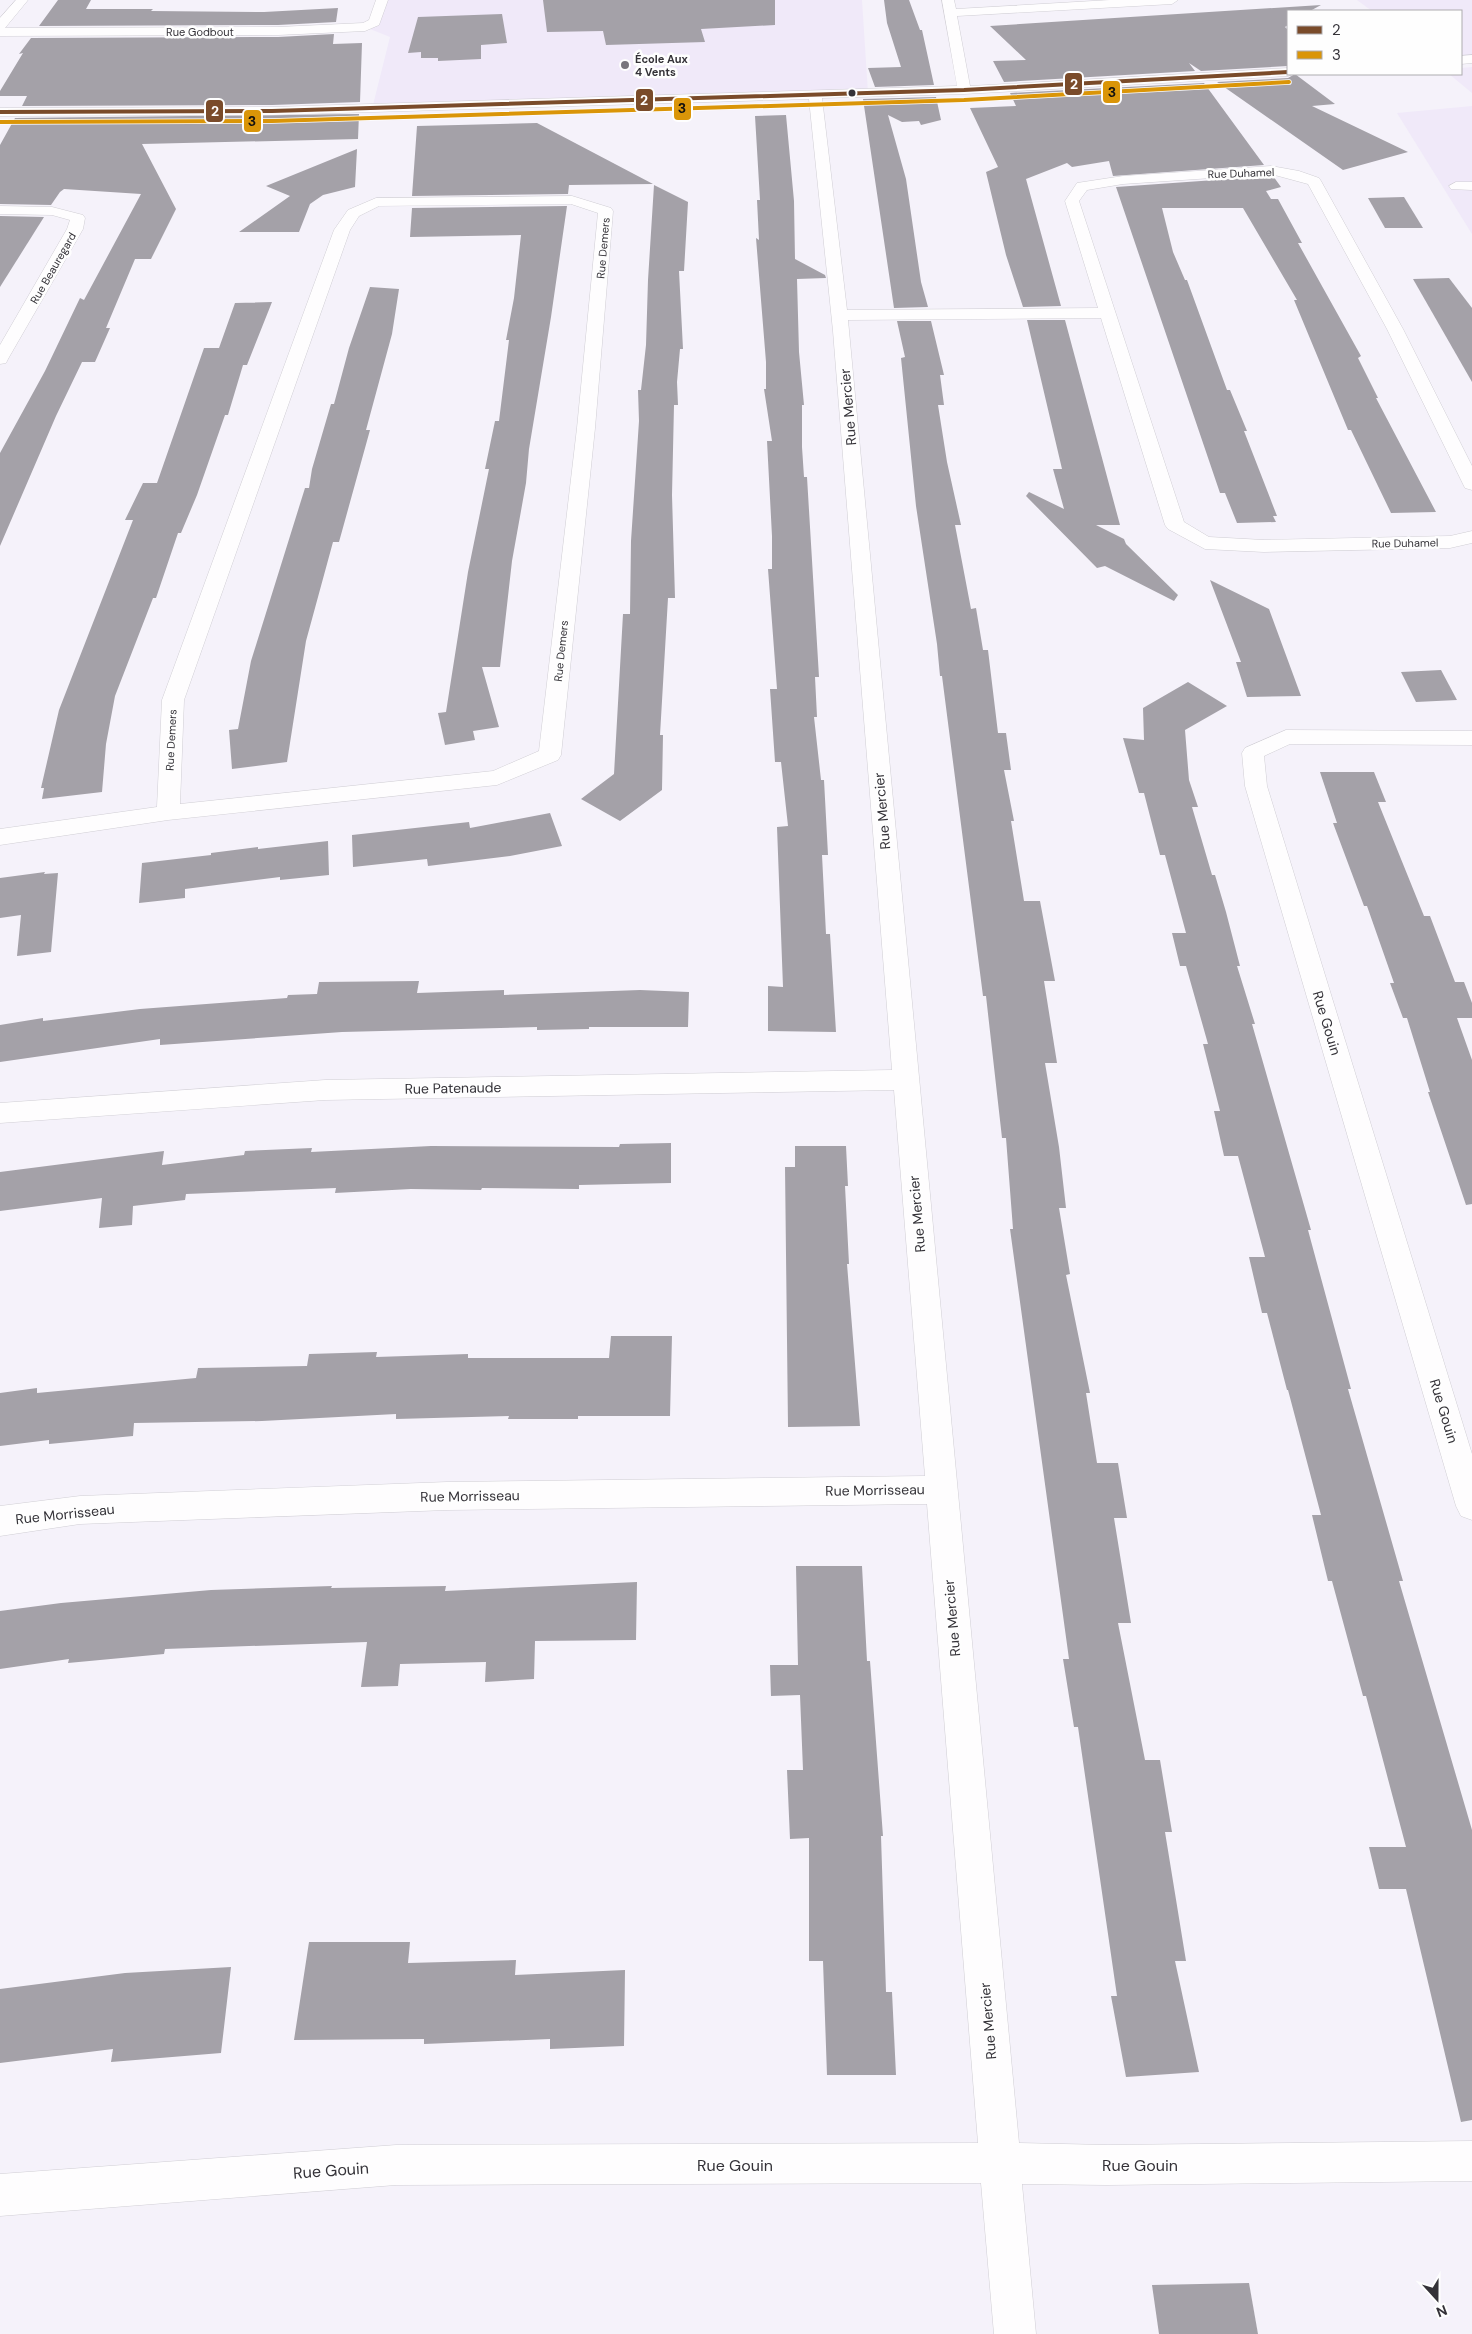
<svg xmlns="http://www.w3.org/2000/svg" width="1472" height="2334" viewBox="0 0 1472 2334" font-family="'DM Sans',sans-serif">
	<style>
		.built { fill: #f0e9f9 }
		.building { fill: #a4a1a8 }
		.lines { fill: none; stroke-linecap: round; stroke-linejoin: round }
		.minor-casing { stroke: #d0ced4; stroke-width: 1 }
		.minor { fill: #fefdfe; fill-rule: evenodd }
		.bus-1-casing { stroke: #fefefe; stroke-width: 5.5 }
		.bus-2-casing { stroke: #fefefe; stroke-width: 5.5 }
		.bus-1 { stroke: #7a4b2a; stroke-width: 4 }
		.bus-2 { stroke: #da9508; stroke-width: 4 }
		.poi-dot { fill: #78757c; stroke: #fefefe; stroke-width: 2 }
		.bus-dot { fill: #343238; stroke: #fefefe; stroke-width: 2 }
		.labels { text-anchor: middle; stroke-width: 5; stroke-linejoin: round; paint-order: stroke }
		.far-street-label { font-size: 11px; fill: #343238; stroke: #fefefe }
		.far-poi-label { font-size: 11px; font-weight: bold; fill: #343238; stroke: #fefefe; text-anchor: start }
		.street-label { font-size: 14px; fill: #343238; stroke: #fefefe }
		.near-street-label { font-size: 16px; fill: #343238; stroke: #fefefe }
		.line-badge { stroke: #fefefe; stroke-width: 2 }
		.badge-label { font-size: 14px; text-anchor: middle; font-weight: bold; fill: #fff }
		.pale-badge-label { font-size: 14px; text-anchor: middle; font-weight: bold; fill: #111 }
	</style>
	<rect width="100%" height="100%" fill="#f5f2fa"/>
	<!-- built -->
	<g class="built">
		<path d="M383,0h479l6,93 -496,16 18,-72 -25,-10z"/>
		<path d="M1357,0h115v56h-11v-45h-89z"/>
		<path d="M1472,67v26l-23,-19h12v-6z"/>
		<path d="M1472,106v128l-75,-121z"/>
	</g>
	<!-- building -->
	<g class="building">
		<path d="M58,0h33l-5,9h67l-2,2 113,1 74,-4 -2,14 -58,3 -239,1z"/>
		<path d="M543,0h232v25l-74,4 4,13 -99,3 -3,-14 -56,1z"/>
		<path d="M884,0h25l11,30h2l12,55 -59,2 -7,-19 33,-1 -14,-44z"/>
		<path d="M1321,5l-11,6h-22v14l-3,2 3,3v36l-87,5 -12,-8 6,8 -191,11 -11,-21 33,-1 -36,-34z"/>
		<path d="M502,14l5,29 -26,2v14l-43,2v-3h-17v-6l-13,1 10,-36z"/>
		<path d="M334,34l-1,10 29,-1 -2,59 -88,3 -250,1 5,-10h-27v-5l23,-38 -4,1 12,-16 247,-1z"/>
		<path d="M1295,74l40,30 -23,2 96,46 -65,18 -126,-88 71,-4z"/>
		<path d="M1204,83l60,82 -151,11 -4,-15 -37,6 -5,-4 -41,16 35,127 -38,1 -17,-52 -20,-83 12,-5 -28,-59 46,-2 -6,-13z"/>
		<path d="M936,97l5,23 -20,5 -2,-4 -17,1 -14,-7 18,64 15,103 7,25 -34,1 -31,-209z"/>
		<path d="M359,114l-1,25 -216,5 34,65 -25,50h-16l-29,69h4l-15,34h-13l-26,54 -56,130v-93l45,-82 35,-73 4,2 57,-106 -77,-5 -4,3 -9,13 -51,-1v-59l15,-27z"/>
		<path d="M786,115l8,86 1,58 30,16 1,3 -29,1 2,73 5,53h-2v42l2,30h3l12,200h-4l2,40h-3l7,63h3l4,75h-6l4,79h4l6,98 -68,-1v-45l15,1 -6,-160 11,-1 -7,-64h-6l-5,-73h7l-9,-120h4v-33l-5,-95h5l-8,-52h2v-27l-10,-124 3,2 -2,-40h3l-5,-84z"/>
		<path d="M537,123l116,61 -84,1 -1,9 -156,2 5,-70z"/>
		<path d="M357,149l-2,38 -32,8 -13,9 -11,28h-60l51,-36 -24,-10z"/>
		<path d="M1273,176l8,11 -15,4 5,8h7l24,44h-4l63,113 -3,2 20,40h-2l60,114 -45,1 -40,-83h-3l-54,-130h3l-54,-92h-81l11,44 12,28h2l40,110h3l17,41h-3l33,85h-4l3,6 -39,1 -12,-30h-5l-104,-306z"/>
		<path d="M654,185l34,17 -4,69h-5l4,78h-3l-3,33 1,23h-4l-2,90 3,103h-7l-8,137h3l-1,55 -42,31 -39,-22 33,-25 9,-160h7l1,-73 8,-120 -1,-31h3l5,-45 2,-65z"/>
		<path d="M1404,197l19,31h-38l-17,-30z"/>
		<path d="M567,206l-16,111 -22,132 -3,34 -14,78 -12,106h-18l17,60 -26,4 2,9 -30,5 -7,-32 8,-1 22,-140 21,-103h-4l10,-48h4l10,-81h-3l8,-42 7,-63 -111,2 2,-29z"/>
		<path d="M0,216l44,1 -44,70z"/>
		<path d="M1449,278l23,30v74l-59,-103z"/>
		<path d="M370,287l29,2 -7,45 -26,96h4l-31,112h-6l-27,99 -19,121 -55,7 -3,-39 9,-1 13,-68 54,-173h4l3,-19 19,-65h3l15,-56z"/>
		<path d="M272,302l-25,63h-4l-15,50h-3l-28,80 -16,38h-3l-22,65h-3l-38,98 -9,48 -4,48 -60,7 2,-11h-3l18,-78 74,-190h-8l18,-37h14l47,-135h15l16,-45z"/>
		<path d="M1027,320h38l55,205h-24l28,14 2,5 52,51 -4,6 -69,-35 -8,2 -71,-72 3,-4 35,17 -11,-40h9z"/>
		<path d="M897,321h34l13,54h-4l4,30h-6l9,57 14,63h-6l16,84 5,-1 7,42h5l10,83h8l5,37h-7l10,51h-3l13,80h16l15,80h-11l13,82h-12l14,84 7,61h-7l11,66 -4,1 24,118h-4l11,70h21l9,55h-13l17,105h-13l27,137h15l12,72h-7l21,129h-11l24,111 -73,5 -15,-81h6l-39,-269h-4l-11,-68h6l-59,-430h3l-7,-91h-4l-16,-142h-3l-41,-320h-2l-3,-32 -21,-138 -15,-148 4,-1z"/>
		<path d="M1210,580l59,29 32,87 -54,1 -11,-35h5z"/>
		<path d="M1441,670l16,30 -41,2 -15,-30z"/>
		<path d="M1188,682l39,24 -42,24 4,50 9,27h-6l20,68h3l11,37 14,54h-3l18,58h-3l59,206h-3l43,159h-3l55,192h-4l73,249v290l-11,2 -55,-233h-27l-10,-42h37l-40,-151h-3l-31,-115h-4l-16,-66h9l-33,-125h-1l-20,-77h-5l-13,-56h16l-27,-101h-14l-10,-45h6l-17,-67h5l-22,-78h-6l-8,-33h14l-21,-78h-5l-16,-62h-5l-16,-55 21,2 -1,-32z"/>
		<path d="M1320,772h54l12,30h-8l46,114h6l25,66h9l8,21v15h-15l15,42v144l-6,1 -38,-113h2l-23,-74h-4l-13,-35h4l-27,-77h-3l-31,-83h4z"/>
		<path d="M550,813l12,33 -52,10 -82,10 -1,-7 -74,8 -1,-32 117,-13 1,6z"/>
		<path d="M328,841l1,34 -49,5v-3l-95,12v9l-46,5 3,-40 69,-8v-2l47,-6v2z"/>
		<path d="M45,872l-1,2 14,-1 -7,79 -34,4 4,-41 -21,3v-40z"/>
		<path d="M419,981l-2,12 87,-3v5l136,-5 49,2 -1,35h-99v2l-52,1v-3l-195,5 -182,13v-6l-160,23v-37l43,-7v3l97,-12 147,-11 1,-3 29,-1 2,-12z"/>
		<path d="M671,1143v40l-92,2v4l-97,-1 -1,2 -70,-1 -76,4 1,-5 -150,6 -1,6 -52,6 -1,19 -33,3 3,-30 -102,13v-39l164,-21 -2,14 82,-10 1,-4 67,-3 -1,4 120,-6 188,1 1,-3z"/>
		<path d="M795,1146h51l2,40h-3l4,78h-2l13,162 -72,1 -3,-260h10z"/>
		<path d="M611,1336h61l-2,80h-92v3h-70l1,-3 -113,3v-5l-134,7 -128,2 -1,13 -84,8v-4l-49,6v-53l37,-5v5l159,-15 2,-10 109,-2 2,-12 68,-2 -1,5 92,-3v4h141z"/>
		<path d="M796,1566h66l5,95h3l13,175h-2l5,156h6l4,83h-69l-4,-114h-14v-123l-19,1 -3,-69h16l-3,-75 -29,1 -1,-31h28z"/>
		<path d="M637,1582l-1,58 -101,1 -1,38 -49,3 1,-20 -86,2 -2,22 -37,1 6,-45 -202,7 -1,5 -96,9 1,-4 -69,10v-58l61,-8 150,-13 121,-4 -1,2 115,-2 -1,5z"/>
		<path d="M309,1942h101l-2,21 108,-3 -1,15 110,-5 -1,76 -74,3v-10l-126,5v-5l-130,1z"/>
		<path d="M231,1967l-10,86 -110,9 2,-13 -113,14v-74l125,-16z"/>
		<path d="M1249,2283l9,51h-99l-7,-49z"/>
	</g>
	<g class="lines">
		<!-- minor casing -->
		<g class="minor-casing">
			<g id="minor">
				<path d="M16,0h12l-23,28 273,-1 85,-4 6,-3 7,-20h12l-9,25 -14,6 -87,4 -278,1v-18z"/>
				<path d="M942,0h12l2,9 154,-9h68l-6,4 -215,12 13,70 318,-18v6h5l-5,2 -324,18 -142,4 25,212 251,-2 -33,-107 12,-18 46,-7 148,-10 28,5 20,7 2,3 82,148 69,137v24l-7,-2 -2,-4 -76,-155 -79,-145 -37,-10 -148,10 -36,6 -8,11 105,321 25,15 55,3 186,-4 22,-5v12l-22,5 -186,4 -59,-3 -37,-20 -3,-4 -64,-207 -253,2 171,1823 88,2 365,-4v40l-365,4 -85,-1 14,150h-42l-13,-151 -585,2 -396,31v-42l396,-29 582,-2 -51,-639 -480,6 -367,14 -80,12v-30l80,-10 367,-14 478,-6 -31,-386 -569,10 -325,23v-20l325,-23 567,-10 -59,-739 -24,-232 -537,16 -272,1v-8l272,-1 685,-21z"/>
				<path d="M1472,55v8l-11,1v-8z"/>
				<path d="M1456,182h16v8l-21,-1 -2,-3z"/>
				<path d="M572,196l39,12 2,3 -18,217 -34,327 -3,5 -61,25 -329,35 -168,25v-16l157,-22 5,-107 172,-470 14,-20 28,-12zM571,204l27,9 -21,215 -38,323 -46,20 -313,33 4,-104 166,-470 9,-14 20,-10z"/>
				<path d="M0,206l52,1 31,8 2,3 -2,11 -75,130 -2,4 -6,1v-19l67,-116 3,-9 -18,-5 -52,-1z"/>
				<path d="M1286,730l186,1v14l-182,-1 -26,12 3,30 205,668v66l-11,-4 -5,-10 -211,-720 -3,-33 3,-5z"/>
			</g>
		</g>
		<!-- minor -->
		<use href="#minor" class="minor"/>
		<!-- bus-1 casing -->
		<g class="bus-1-casing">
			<path id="bus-1" d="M0,112l272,-1 692,-21 324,-18"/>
		</g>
		<!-- bus-2 casing -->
		<g class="bus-2-casing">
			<path id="bus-2" d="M0,122l272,-1 692,-21 325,-18"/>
		</g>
		<!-- bus-1 -->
		<use href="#bus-1" class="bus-1"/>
		<!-- bus-2 -->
		<use href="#bus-2" class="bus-2"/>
	</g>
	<!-- markers -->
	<circle class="poi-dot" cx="625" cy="65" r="5"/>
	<circle class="bus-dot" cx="852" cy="93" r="4.5"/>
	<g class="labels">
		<!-- far-street labels -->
		<g class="far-street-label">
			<text x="200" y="36">Rue Godbout</text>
			<text transform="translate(1241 173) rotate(-2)" y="4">Rue Duhamel</text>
			<text transform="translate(603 248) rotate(-85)" y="4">Rue Demers</text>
			<text transform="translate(53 268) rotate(-60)" y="4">Rue Beauregard</text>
			<text transform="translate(1405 543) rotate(-1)" y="4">Rue Duhamel</text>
			<text transform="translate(561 651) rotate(-84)" y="4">Rue Demers</text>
			<text transform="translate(171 740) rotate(-87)" y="4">Rue Demers</text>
		</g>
		<!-- far-poi labels -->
		<g class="far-poi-label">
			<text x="635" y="63">École Aux<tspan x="635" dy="13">4 Vents</tspan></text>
		</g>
		<!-- street labels -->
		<g class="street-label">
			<text transform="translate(848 407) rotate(-95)" y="5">Rue Mercier</text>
			<text transform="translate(882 811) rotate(-95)" y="5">Rue Mercier</text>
			<text transform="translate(1327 1023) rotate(73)" y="5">Rue Gouin</text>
			<text transform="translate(453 1088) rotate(-1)" y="5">Rue Patenaude</text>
			<text transform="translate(917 1214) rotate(-95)" y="5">Rue Mercier</text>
			<text transform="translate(1444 1411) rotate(73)" y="5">Rue Gouin</text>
			<text transform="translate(875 1490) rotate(-1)" y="5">Rue Morrisseau</text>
			<text transform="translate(470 1496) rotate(-1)" y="5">Rue Morrisseau</text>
			<text transform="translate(65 1514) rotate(-6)" y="5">Rue Morrisseau</text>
			<text transform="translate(952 1618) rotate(-95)" y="5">Rue Mercier</text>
			<text transform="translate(988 2021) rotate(-95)" y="5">Rue Mercier</text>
		</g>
		<!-- near-street labels -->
		<g class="near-street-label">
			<text x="735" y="2171">Rue Gouin</text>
			<text x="1140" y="2171">Rue Gouin</text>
			<text transform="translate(331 2170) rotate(-4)" y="6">Rue Gouin</text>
		</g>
	</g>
	<g class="line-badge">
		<rect x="1064" y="72" width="19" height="24" rx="5" fill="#7a4b2a"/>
		<rect x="1102" y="80" width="19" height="24" rx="5" fill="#da9508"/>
		<rect x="635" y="88" width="19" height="24" rx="5" fill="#7a4b2a"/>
		<rect x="673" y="97" width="19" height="24" rx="5" fill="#da9508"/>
		<rect x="205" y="99" width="19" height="24" rx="5" fill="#7a4b2a"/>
		<rect x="243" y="109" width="19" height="24" rx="5" fill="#da9508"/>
	</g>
	<g class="badge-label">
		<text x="1074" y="89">2</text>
		<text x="644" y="105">2</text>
		<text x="215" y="116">2</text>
	</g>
	<g class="pale-badge-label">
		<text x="1112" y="97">3</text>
		<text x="682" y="113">3</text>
		<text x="252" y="126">3</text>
	</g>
	<!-- legend -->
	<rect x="1287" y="10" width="175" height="65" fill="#fefefe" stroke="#adacaf"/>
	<rect x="1297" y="26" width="25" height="8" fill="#7a4b2a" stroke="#adacaf"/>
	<text x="1332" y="35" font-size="15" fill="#343238">2</text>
	<rect x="1297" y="51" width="25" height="8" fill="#da9508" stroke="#adacaf"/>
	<text x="1332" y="60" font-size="15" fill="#343238">3</text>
	<!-- north arrow -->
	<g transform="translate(1437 2299) rotate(159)" stroke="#fefefe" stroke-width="4" paint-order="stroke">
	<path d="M0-4L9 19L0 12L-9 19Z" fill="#343238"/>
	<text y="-8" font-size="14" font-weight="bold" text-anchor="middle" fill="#343238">N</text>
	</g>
</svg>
